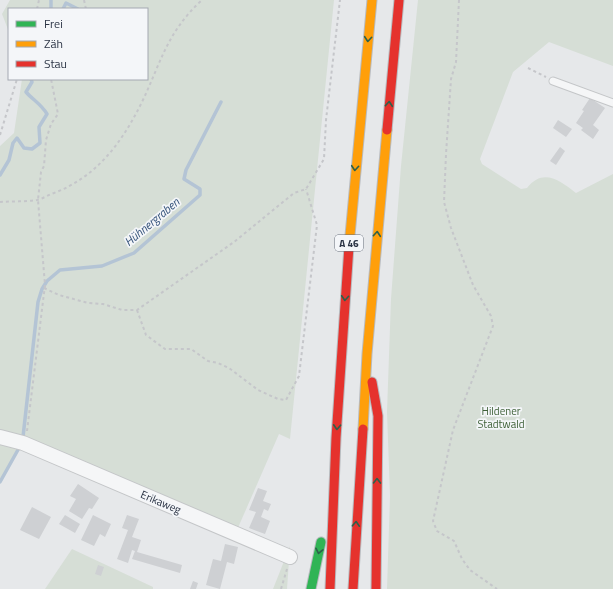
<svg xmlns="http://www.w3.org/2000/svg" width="613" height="589" viewBox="0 0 613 589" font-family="'Titillium Web',sans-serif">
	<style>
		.green { fill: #d6ded6 }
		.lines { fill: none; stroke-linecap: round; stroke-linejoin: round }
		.stream { stroke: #b4c4d5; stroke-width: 3.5 }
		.building { fill: #ced0d3 }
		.lane-casing { stroke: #c4c6c8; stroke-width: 9 }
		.street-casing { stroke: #c4c6c8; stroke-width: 16 }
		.fast-casing { stroke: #b8bbbf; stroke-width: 11 }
		.slow-casing { stroke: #b8bbbf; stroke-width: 11 }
		.jam-casing { stroke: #b8bbbf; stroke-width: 11 }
		.path { stroke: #c5c6ca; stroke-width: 2; stroke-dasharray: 3 3; stroke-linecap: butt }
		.lane { stroke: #f5f6f7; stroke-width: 7 }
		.street { stroke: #f5f6f7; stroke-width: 14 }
		.fast { stroke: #30b455; stroke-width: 9 }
		.slow { stroke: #ff9f0a; stroke-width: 9 }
		.jam { stroke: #e5322d; stroke-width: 9 }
		.oneway { stroke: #2d614b }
		.labels { text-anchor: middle; stroke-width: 3.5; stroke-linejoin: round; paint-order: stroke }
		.shield { fill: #f4f6f9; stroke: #676e7b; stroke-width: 1 }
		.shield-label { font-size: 10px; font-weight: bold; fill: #2b3445 }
		.park-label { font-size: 11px; fill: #3f6138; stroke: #f4f6f9 }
		.street-label { font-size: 11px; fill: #2b3445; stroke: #f4f6f9 }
		.water-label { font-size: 12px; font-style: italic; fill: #34527a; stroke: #f4f6f9 }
	</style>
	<rect width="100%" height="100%" fill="#e6e8ea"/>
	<!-- green -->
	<g class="green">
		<path d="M10,0h324l-44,439 -11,-5 -42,96 -237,-98v-286l14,-13 8,-54h125v-70h-138v23l-7,-18z"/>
		<path d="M418,0h195v66l-64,-24 -36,30 -33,87 2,5 39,25 6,-1c16,-20 32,-8 49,5l37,-19v415h-226l3,-93 -3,-84 4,-113 10,-133z"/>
		<path d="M0,440l21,7 -21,35z"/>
		<path d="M290,546l-3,43h-14z"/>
		<path d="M72,549l81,38v2h-108z"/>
	</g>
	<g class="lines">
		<!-- stream -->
		<g class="stream">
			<path d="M51,0v9"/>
			<path d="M63,9l3,-6 12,6"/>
			<path d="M0,175l9,-15 4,-17 4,-5 7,10 8,1 8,-6 -1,-16 8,-13c-6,-10 -14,-14 -21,-22l6,-10 -1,-3"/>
			<path d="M23,437l15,-135 4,-13 5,-8 13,-11 42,-4 32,-13 66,-58v-6l-16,-10 2,-9 35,-68"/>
			<path d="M0,482l19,-34"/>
		</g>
	</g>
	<!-- building -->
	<g class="building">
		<path d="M590,98l15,10 -12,17 6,5 -6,9 -12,-9 2,-2 -7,-5 8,-12 -2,-1z"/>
		<path d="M558,120l14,9 -6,8 -13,-9z"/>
		<path d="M560,147l5,4 -9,14 -6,-4z"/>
		<path d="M78,484l21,14 -7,11 -3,-1 -7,11 -13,-8 7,-12 -6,-3z"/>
		<path d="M258,488l9,3 -4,10 8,3 -3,7 -4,-2 -3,8 9,4 -5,13 -16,-6 7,-16 -7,-2z"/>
		<path d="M32,507l19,10 -12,22 -19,-9z"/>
		<path d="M65,515l15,9 -5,9 -16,-9z"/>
		<path d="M93,515l18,9 -6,13 -5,-3 -6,12 -13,-6z"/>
		<path d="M127,515l12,4 -7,18 9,3 -4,12 45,13 -2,8 -48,-14 3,-8 -3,-1 -4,13 -11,-4 11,-29 -6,-2z"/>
		<path d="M225,544l13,3 -4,17 -7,-2 -7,27 -14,-4 7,-26 8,2z"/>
		<path d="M98,565l6,2 -3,9 -6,-2z"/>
		<path d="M193,581l5,2 -2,6h-6z"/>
	</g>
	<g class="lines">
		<!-- lane casing -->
		<g class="lane-casing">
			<path id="lane" d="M553,81l60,22"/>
		</g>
		<!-- street casing -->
		<g class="street-casing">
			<path id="street" d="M0,437l23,6 267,114"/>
		</g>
		<!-- fast casing -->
		<g class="fast-casing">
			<path id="fast" d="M311,589l10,-47"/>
		</g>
		<!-- slow casing -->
		<g class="slow-casing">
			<g id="slow">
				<path d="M349,246l23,-246"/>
				<path d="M363,429l4,-75 20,-224"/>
			</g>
		</g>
		<!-- jam casing -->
		<g class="jam-casing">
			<g id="jam">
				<path d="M387,130l12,-130"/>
				<path d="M372,382l6,34 -2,173"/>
				<path d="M330,589l6,-151 13,-192"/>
				<path d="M353,589l10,-160"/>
			</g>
		</g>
		<!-- path -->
		<g class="path">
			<path d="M84,0l2,9"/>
			<path d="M459,0l-3,62 -5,17 -5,75 -2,48 7,26 22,57 18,31 2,10 -40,104 -20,91 4,10 17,10 8,18 8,11 27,19"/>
			<path d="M37,9l2,-9"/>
			<path d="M528,68l18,9"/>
			<path d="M0,135l17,-56"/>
			<path d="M0,202c12,-1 25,0 37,-2 5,-1 11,-5 17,-7 42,-16 67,-49 87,-89 20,-41 25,-71 61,-104"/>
			<path d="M44,288l15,7 29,8 15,1 19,6h15l97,-68 60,-49 12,-4 18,-30 2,-39 14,-120"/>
			<path d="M137,310l9,25 19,14h26l17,12 10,2 11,5 29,22 20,9 8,1 13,-24 18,-151 -11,-36"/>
			<path d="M27,431l18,-146 -7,-85 3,-28 3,-6 2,-26 5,-16 7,-10 -7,-35"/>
			<path d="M281,589l6,-20"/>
		</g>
		<!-- lane -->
		<use href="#lane" class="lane"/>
		<!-- street -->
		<use href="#street" class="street"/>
		<!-- fast -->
		<use href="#fast" class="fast"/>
		<!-- slow -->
		<use href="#slow" class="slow"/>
		<!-- jam -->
		<use href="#jam" class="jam"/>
	</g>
	<!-- one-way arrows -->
	<defs><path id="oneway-chevron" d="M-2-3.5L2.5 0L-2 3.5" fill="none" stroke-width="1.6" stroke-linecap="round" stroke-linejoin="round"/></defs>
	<g class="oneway">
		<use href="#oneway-chevron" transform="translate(368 39) rotate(95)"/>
		<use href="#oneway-chevron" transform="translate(389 104) rotate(-85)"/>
		<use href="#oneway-chevron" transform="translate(355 168) rotate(95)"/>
		<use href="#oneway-chevron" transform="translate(377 234) rotate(-85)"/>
		<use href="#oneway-chevron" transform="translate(345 298) rotate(94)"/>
		<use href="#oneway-chevron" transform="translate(337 427) rotate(93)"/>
		<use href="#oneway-chevron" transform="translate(377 481) rotate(-89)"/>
		<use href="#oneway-chevron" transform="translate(356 524) rotate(-87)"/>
		<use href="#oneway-chevron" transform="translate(319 551) rotate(102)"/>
	</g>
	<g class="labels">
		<!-- shield labels -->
		<rect class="shield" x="335" y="235" width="28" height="16" rx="3"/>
		<g class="shield-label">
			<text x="349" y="247">A 46</text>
		</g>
		<!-- park labels -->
		<g class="park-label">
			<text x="501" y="415">Hildener<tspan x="501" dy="13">Stadtwald</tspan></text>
		</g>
		<!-- street labels -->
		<g class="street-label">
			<text transform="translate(161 502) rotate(23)" y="4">Erikaweg</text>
		</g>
		<!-- water labels -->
		<g class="water-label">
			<text transform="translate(152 222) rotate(-40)" y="4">Hühnergraben</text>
		</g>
	</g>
	<!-- legend -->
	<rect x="8" y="8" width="140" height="72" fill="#f4f6f9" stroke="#a4a8b1"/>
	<rect x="16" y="21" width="20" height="6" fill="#30b455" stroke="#a4a8b1"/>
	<text x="44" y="28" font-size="12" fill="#2b3445">Frei</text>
	<rect x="16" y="41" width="20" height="6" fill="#ff9f0a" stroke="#a4a8b1"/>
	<text x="44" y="48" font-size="12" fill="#2b3445">Zäh</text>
	<rect x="16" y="61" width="20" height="6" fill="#e5322d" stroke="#a4a8b1"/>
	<text x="44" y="68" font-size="12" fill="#2b3445">Stau</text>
</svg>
